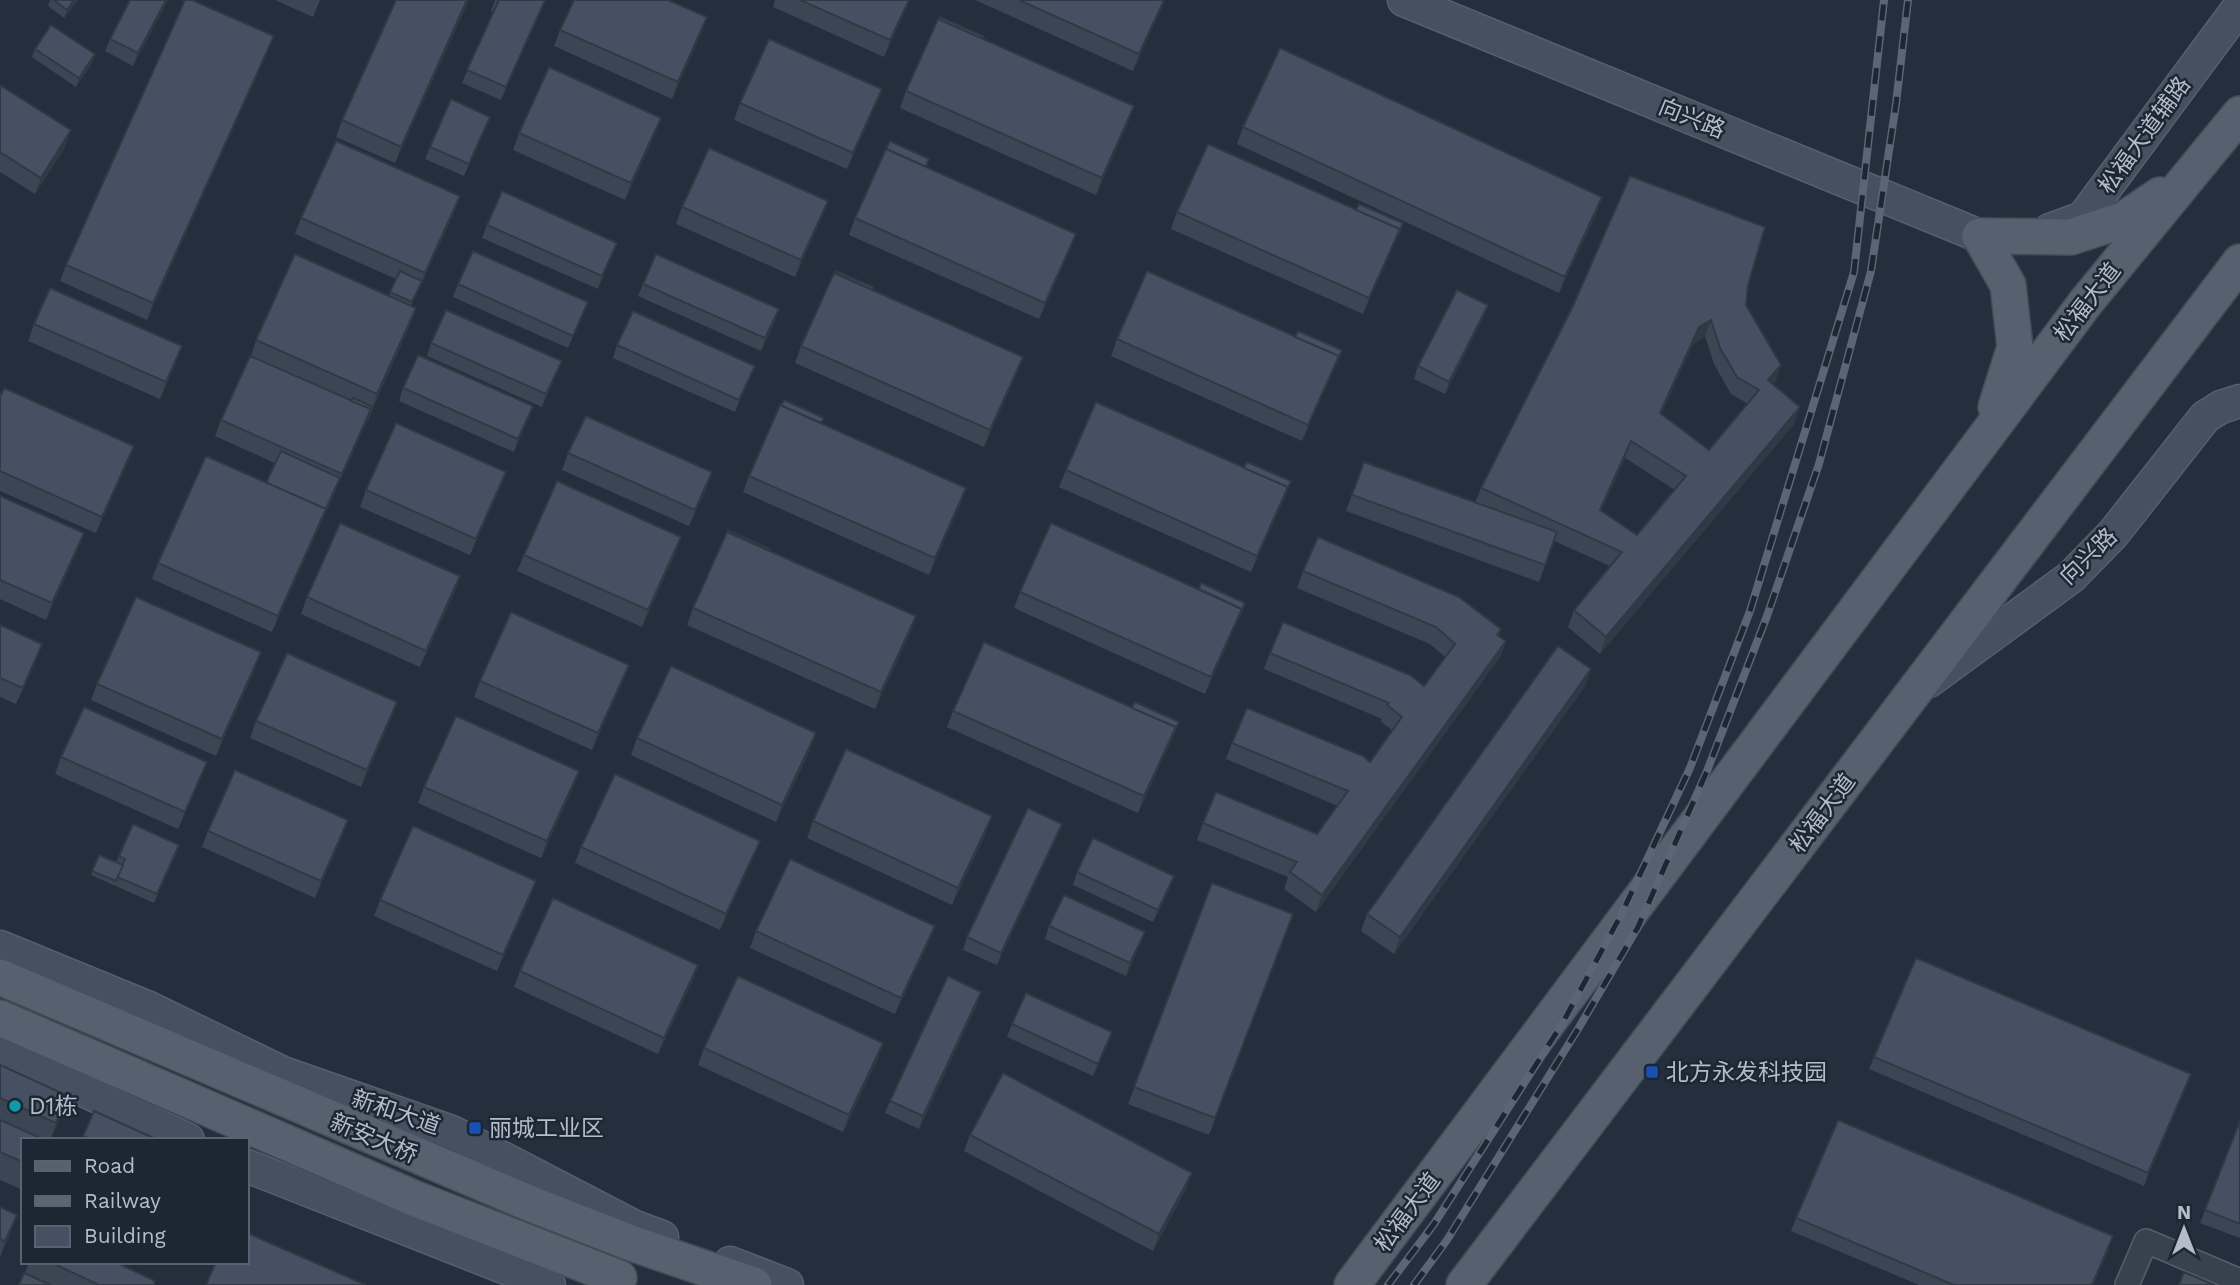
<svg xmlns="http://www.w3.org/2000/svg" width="2240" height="1285" viewBox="0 0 2240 1285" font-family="'Work Sans','Noto Sans SC',sans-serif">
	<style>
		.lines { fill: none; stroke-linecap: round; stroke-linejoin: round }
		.street-casing { stroke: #565f6c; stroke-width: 26 }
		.secondary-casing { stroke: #565f6c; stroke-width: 35 }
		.primary-casing { stroke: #414a57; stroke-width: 38 }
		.street { stroke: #38414e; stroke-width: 23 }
		.secondary { stroke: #465061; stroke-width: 32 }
		.primary { stroke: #56606e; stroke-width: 35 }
		.rail-casing { stroke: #5a6575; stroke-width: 8 }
		.rail { stroke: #1d2633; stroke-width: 5; stroke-dasharray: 16; stroke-linecap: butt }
		.wall { fill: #3b4654; fill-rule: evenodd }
		.shaded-wall { fill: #303945 }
		.building { fill: #455162; stroke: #303945; stroke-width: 2; fill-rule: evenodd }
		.transit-dot { fill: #1a4fb4; stroke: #1d2633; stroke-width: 2.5 }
		.culture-dot { fill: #0f9aa8; stroke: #1d2633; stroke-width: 2.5 }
		.labels { text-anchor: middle; stroke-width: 5; stroke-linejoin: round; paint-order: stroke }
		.street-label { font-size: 23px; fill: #b4bcc9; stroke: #1d2633 }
		.poi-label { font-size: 23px; fill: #b4bcc9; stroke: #1d2633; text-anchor: start }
	</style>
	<rect width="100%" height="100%" fill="#242f3e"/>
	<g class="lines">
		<!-- street casing -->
		<g class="street-casing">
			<path id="street" d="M2127,1285l19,-44 94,40"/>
		</g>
		<!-- secondary casing -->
		<g class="secondary-casing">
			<g id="secondary">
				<path d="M1404,0l576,236"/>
				<path d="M2050,230l33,-12 157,-212"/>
				<path d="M1929,681l142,-104 42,-43 92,-117 16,-10 19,-6"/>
				<path d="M0,947l149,61 134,65 169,59 183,95 27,10"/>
				<path d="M0,1050l188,90"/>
				<path d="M247,1166l302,119"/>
				<path d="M730,1263l57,22"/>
			</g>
		</g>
		<!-- primary casing -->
		<g class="primary-casing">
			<g id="primary">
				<path d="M1980,236l91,1 52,-17 37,-25"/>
				<path d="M1980,236l28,49 7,62 -19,60"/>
				<path d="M0,977l531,227 100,39 123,42"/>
				<path d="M0,1018l416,181 203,79"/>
				<path d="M1352,1285l734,-983 154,-188"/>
				<path d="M1464,1285l776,-1023"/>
			</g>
		</g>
		<!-- street -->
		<use href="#street" class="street"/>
		<!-- secondary -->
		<use href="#secondary" class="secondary"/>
		<!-- primary -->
		<use href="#primary" class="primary"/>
		<!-- rail casing -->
		<g class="rail-casing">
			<g id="rail">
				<path d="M1388,1285l46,-61 128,-200 59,-109 69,-147 60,-157 104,-339 30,-272"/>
				<path d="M1414,1285l33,-45 131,-211 60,-102 69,-156 60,-155 52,-152 52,-193 25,-167 12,-104"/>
			</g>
		</g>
		<!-- rail -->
		<use href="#rail" class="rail"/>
	</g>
	<!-- wall -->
	<g class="wall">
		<path d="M50,0h28l-14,18 -16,-12z"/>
		<path d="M130,0h38l-35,66 -28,-15 5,-12z"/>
		<path d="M275,0h45l-7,17z"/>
		<path d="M469,0l-74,163 -59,-26 6,-17z"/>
		<path d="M495,0h51l-45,100 -39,-17 31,-71 -2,-1z"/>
		<path d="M775,0h135l-26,57 -111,-50z"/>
		<path d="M975,0h190l-32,71z"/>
		<path d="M707,17l-6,17 -29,65 -118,-53 6,-16z"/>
		<path d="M982,39l152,67 -6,17 -32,72 -196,-87 6,-17z"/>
		<path d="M35,49l57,14 -16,24 -44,-30z"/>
		<path d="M267,53l-120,267 -87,-39 6,-16z"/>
		<path d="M0,85l65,62 -30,47 -35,-22z"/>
		<path d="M882,89l-6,16 -29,64 -113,-49 6,-17z"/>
		<path d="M490,117l-26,59 -39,-17 5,-12z"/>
		<path d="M1243,127l359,70 -6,17 -37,79 -322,-149z"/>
		<path d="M519,133l136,1 -30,66 -112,-50z"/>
		<path d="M926,167l150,67 -6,16 -31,69 -190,-84 6,-17z"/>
		<path d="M460,196l-6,17 -43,93 5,2 -6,17 -138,307 -120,-53 6,-16 108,-80 9,-20 -60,-27 6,-16 30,-64 5,-16 133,-44 7,-17 -101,-45 6,-16z"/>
		<path d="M682,207l140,10 -27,60 -119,-53z"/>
		<path d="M1356,210l47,13 -40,91 -192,-85 6,-17z"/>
		<path d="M487,225l130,18 -19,46 -116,-51z"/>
		<path d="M458,284l125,31 -15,33 -115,-51z"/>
		<path d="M643,284l132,37 -14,30 -123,-55z"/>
		<path d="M1748,285l-2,20 35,60 -6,17 -2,2 21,40 -194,230 -32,-27 6,-17 36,-44 -56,-25 -15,41 -193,-71 18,-49 111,41 6,-15zM1705,336l9,28 17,30 17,10 -39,46 -48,-36 32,-70zM1625,458l50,32 -38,45 -36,-24z"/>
		<path d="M872,290l145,83 -33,74 -189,-84 6,-17z"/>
		<path d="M1483,318l-38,76 -31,-15 4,-13z"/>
		<path d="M34,324l142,39 -16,36 -132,-58z"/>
		<path d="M1295,337l47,13 -40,91 -191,-85 6,-17z"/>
		<path d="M431,343l126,30 -15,34 -115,-51z"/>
		<path d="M617,345l138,21 -20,46 -122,-54z"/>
		<path d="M403,388l130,18 -19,46 -115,-51z"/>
		<path d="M0,397l134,49 -6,16 -32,71 -96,-42z"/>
		<path d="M822,424l138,81 -31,70 -186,-83 6,-16z"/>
		<path d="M568,453l144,19 -6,17 -17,37 -127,-56z"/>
		<path d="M1066,470l222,20 -37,82 -192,-85z"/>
		<path d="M506,472l-6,16 -30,67 -110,-48 6,-17z"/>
		<path d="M0,496l84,37 -6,16 -32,71 -46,-21z"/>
		<path d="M769,550l147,66 -6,17 -35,76 -188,-84 6,-17z"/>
		<path d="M675,554l-33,73 -125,-56 7,-16z"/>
		<path d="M1303,571l198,58 -2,7 7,5 -6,16 -184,255 -32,-23 4,-12 -91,-37 6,-17 114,11 21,-28 -112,-47 6,-16 138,19 22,-32 -11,-8 1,-3 -118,-50 6,-16 154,33 21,-29 -15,-13 -133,-56z"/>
		<path d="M460,576l-6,17 -34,74 -119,-53 6,-17z"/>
		<path d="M1020,592l222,19 -37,83 -191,-86z"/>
		<path d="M0,625l36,36 -20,43 -16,-7z"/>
		<path d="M255,669l-39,87 -125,-56 6,-16z"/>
		<path d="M1591,669l-6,17 -191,268 -33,-23 6,-17z"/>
		<path d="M480,681h143l-31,69 -118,-53z"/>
		<path d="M397,702l-6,17 -30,68 -111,-49 6,-17z"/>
		<path d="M953,711l223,19 -38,83 -191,-86z"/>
		<path d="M637,738l173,12 -34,72 -145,-67z"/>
		<path d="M61,757l140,21 -23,51 -123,-55z"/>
		<path d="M424,787l149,1 -32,70 -123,-55z"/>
		<path d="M813,821l173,12 -34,72 -145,-67z"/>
		<path d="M1062,824l-5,13 -60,128 -34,-15 4,-13z"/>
		<path d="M208,831l134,6 -27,61 -113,-51z"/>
		<path d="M760,841l-7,17 -33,72 -145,-67 6,-16z"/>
		<path d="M176,854l-22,49 -63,-28 8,-20 17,7 3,-6z"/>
		<path d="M1077,872l93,16 -17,34 -80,-37z"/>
		<path d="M1212,883l81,31 -84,221 -81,-31z"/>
		<path d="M530,898l-33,73 -123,-55 6,-16z"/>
		<path d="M1049,926l91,19 -14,31 -81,-37z"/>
		<path d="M756,931l173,11 -34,72 -145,-66z"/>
		<path d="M698,965l-6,17 -34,72 -144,-67 6,-16z"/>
		<path d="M977,1004l-58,125 -34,-16 5,-12z"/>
		<path d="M1012,1024l100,8 -19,44 -86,-39z"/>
		<path d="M883,1043l-6,17 -34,72 -145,-67 6,-17z"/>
		<path d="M1874,1057l312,30 -42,99 -275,-117z"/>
		<path d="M0,1065l68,31 -9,24 -9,20h-27v50l-23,-10z"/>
		<path d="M94,1111l64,29h-77z"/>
		<path d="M2240,1121v117l-40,-15z"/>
		<path d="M970,1135l216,54 -33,62 -189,-100z"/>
		<path d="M0,1207l17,8 -9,24 -8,18z"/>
		<path d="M1796,1218l313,31 -16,36h-174l-128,-54z"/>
		<path d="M29,1262h86l39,23h-135l6,-12z"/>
	</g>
	<!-- shaded-wall -->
	<g class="shaded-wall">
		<path d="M74,0h4l-14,18 3,-8z"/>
		<path d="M166,0h2l-35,66 5,-13z"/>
		<path d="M467,0h2l-74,163 6,-16z"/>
		<path d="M545,0h1l-45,100 5,-13z"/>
		<path d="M909,0h1l-26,57 6,-17z"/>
		<path d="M1164,0h1l-32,71 6,-17z"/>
		<path d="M707,17l-6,17 -29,65 6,-17z"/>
		<path d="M274,36l-7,17 -120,267 6,-17z"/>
		<path d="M95,54l-3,9 -16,24 3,-9z"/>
		<path d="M882,89l-6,16 -29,64 6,-16z"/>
		<path d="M1134,106l-6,17 -32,72 6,-17z"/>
		<path d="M661,118l-6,16 -30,66 6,-17z"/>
		<path d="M71,130l-6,17 -30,47 6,-16z"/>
		<path d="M460,196l-6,17 -45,98 16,-38z"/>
		<path d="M1602,197l-6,17 -37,79 6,-16z"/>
		<path d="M828,201l-6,16 -27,60 6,-17z"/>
		<path d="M1403,223l-3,9 -37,82 6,-16z"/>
		<path d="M1076,234l-6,16 -31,69 6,-16z"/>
		<path d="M617,243l-4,12 -15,34 4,-13z"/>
		<path d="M588,302l-5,13 -15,33 5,-12z"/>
		<path d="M1488,305l-5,13 -38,76 4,-12z"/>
		<path d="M416,308l-6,17 -39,85 6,-16z"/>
		<path d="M779,309l-4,12 -14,30 4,-13z"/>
		<path d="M1711,320l-6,16 -12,8 -39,86 6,-17 39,-86z"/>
		<path d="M182,346l-6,17 -16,36 6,-17z"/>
		<path d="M1342,350l-3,9 -37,82 6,-16z"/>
		<path d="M1023,357l-6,16 -33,74 6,-17z"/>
		<path d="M562,361l-5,12 -15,34 4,-13z"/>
		<path d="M1781,365l-6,17 -13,15 6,-17z"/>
		<path d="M755,366l-5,12 -15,34 4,-12z"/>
		<path d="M533,406l-4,12 -15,34 4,-13z"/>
		<path d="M1800,407l-6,17 -194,230 6,-17z"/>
		<path d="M371,409l1,2 -36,79 6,-16z"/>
		<path d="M1631,441l-6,17 -31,69 6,-17z"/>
		<path d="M134,446l-6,16 -32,71 6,-16z"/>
		<path d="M506,472l-6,16 -30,67 6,-16z"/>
		<path d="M712,472l-6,17 -17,37 6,-16z"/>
		<path d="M340,478l-4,12 -64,142 6,-16z"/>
		<path d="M1291,481l-3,9 -37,82 6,-16z"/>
		<path d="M966,488l-6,17 -31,70 6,-17z"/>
		<path d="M84,533l-6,16 -32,71 6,-17z"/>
		<path d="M681,537l-6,17 -33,73 6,-17z"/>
		<path d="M460,576l-6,17 -34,74 6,-16z"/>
		<path d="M1242,609l-6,16 -31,69 6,-17z"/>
		<path d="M916,616l-6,17 -35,76 6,-17z"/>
		<path d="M1506,641l-6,16 -184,255 6,-17z"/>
		<path d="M42,644l-6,17 -20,43 7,-16z"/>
		<path d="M261,652l-6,17 -39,87 6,-17z"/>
		<path d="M629,665l-6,16 -31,69 6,-17z"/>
		<path d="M1591,669l-6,17 -191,268 6,-17z"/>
		<path d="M397,702l-6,17 -30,68 6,-17z"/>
		<path d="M1179,722l-3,8 -38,83 6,-17z"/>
		<path d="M816,733l-6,17 -34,72 6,-17z"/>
		<path d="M207,762l-6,16 -23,51 7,-17z"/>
		<path d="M579,771l-6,17 -32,70 6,-17z"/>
		<path d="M992,816l-6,17 -34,72 6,-17z"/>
		<path d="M348,820l-6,17 -27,61 6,-17z"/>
		<path d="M1062,824l-5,13 -60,128 4,-12z"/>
		<path d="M760,841l-7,17 -33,72 6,-16z"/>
		<path d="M1174,876l-4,12 -17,34 5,-12z"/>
		<path d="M536,881l-6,17 -33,73 6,-16z"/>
		<path d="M935,926l-6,16 -34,72 6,-16z"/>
		<path d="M1145,932l-5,13 -14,31 4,-13z"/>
		<path d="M698,965l-6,17 -34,72 6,-16z"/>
		<path d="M981,992l-4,12 -58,125 4,-13z"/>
		<path d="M1112,1032l-4,13 -15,31 5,-12z"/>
		<path d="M883,1043l-6,17 -34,72 6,-17z"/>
		<path d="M2191,1074l-5,13 -42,99 4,-13z"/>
		<path d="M68,1096l-9,24 -9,20 6,-17z"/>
		<path d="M1192,1173l-6,16 -33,62 6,-17z"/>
		<path d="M17,1215l-9,24 -8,18 5,-16z"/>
	</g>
	<!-- building -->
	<g class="building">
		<path d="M54,0h20l-7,10z"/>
		<path d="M130,0h36l-28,53 -28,-14z"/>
		<path d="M185,0h7l82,36 -121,267 -87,-38z"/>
		<path d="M396,0h71l-66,147 -59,-27z"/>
		<path d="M499,0h46l-39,87 -39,-17z"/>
		<path d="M574,0h94l39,17 -29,65 -118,-52z"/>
		<path d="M800,0h109l-19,40z"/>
		<path d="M1019,0h145l-25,54z"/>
		<path d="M940,17l43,19 -1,3 -43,-19z"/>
		<path d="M938,19l196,87 -32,72 -196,-87z"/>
		<path d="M51,25l44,29 -16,24 -44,-29z"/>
		<path d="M769,39l113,50 -29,64 -113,-50z"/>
		<path d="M1280,48l322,149 -37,80 -322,-150z"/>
		<path d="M549,67l112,51 -30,65 -112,-50z"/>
		<path d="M0,85l71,45 -30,48 -41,-26z"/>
		<path d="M451,99l39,18 -21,47 -39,-17z"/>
		<path d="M336,141l124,55 -35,77 -124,-55z"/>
		<path d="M890,141l39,18 -3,8 -40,-18z"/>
		<path d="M1208,144l192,85 -31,69 -192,-86z"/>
		<path d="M709,148l119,53 -27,59 -119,-53z"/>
		<path d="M886,149l190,85 -31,69 -190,-85z"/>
		<path d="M1630,176l135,51 -17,58 -2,20 35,60 -13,15 32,27 -194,230 -32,-27 48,-58 -141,-64 91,-180zM1711,320l9,28 17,29 22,13 -50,60 -49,-37 39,-86zM1631,441l55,35 -49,59 -37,-25z"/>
		<path d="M502,191l115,52 -15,33 -115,-51z"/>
		<path d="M1359,204l44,19 -6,14 3,-8 -44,-19z"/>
		<path d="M473,251l115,51 -15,34 -115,-52z"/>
		<path d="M295,254l121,54 -39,86 -121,-54z"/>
		<path d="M656,254l123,55 -14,29 -122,-54z"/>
		<path d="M400,271l22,10 -10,21 -22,-10z"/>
		<path d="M836,271l37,16 -1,3 -37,-17z"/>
		<path d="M1147,271l192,85 -31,69 -191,-86z"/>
		<path d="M834,273l189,84 -33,73 -189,-84z"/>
		<path d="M50,288l132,58 -16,36 -132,-58z"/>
		<path d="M1457,290l31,15 -39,77 -31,-16z"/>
		<path d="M446,310l116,51 -16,33 -115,-51z"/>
		<path d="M633,311l122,55 -16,34 -122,-55z"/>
		<path d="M1298,331l44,19 -6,14 3,-8 -44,-19z"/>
		<path d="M418,355l115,51 -15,33 -115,-51z"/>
		<path d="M250,356l121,53 -29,65 -121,-54z"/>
		<path d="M4,388l130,58 -32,71 -102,-46v-74z"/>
		<path d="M353,398l20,9 -6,15 4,-13 -20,-8z"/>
		<path d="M784,400l40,18 -3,5 -40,-17z"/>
		<path d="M1096,402l192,85 -31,69 -191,-86z"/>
		<path d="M780,405l186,83 -31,70 -186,-82z"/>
		<path d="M586,416l126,56 -17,38 -127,-57z"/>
		<path d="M396,423l110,49 -30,67 -110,-49z"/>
		<path d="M281,451l59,27 -16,35 2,-4 -60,-26z"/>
		<path d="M206,456l120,53 -48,107 -120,-53z"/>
		<path d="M1247,462l44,19 -6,14 3,-8 -44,-19z"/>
		<path d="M1364,462l193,70 -12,33 -193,-70z"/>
		<path d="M557,481l124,56 -33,73 -124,-55z"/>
		<path d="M0,496l84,37 -32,70 -52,-23z"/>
		<path d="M340,523l120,53 -34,75 -119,-54z"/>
		<path d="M1051,523l191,86 -31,68 -191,-85z"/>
		<path d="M728,530l42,19 -1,1 -41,-18z"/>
		<path d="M727,532l189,84 -35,76 -188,-84z"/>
		<path d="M1318,537l141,60 42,32 -4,6 9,6 -184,254 -32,-23 7,-10 -94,-39 13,-31 101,42 31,-43 -116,-48 15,-35 116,48 7,6 32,-45 -15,-12 2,-2 -119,-50 13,-31 127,53 14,11 31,-42 -19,-17 -133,-56z"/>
		<path d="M1201,583l44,20 -6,14 3,-8 -43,-20z"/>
		<path d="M136,597l125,55 -39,87 -125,-55z"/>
		<path d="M511,612l118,53 -31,68 -118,-52z"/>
		<path d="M0,625l42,19 -19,44 -23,-10z"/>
		<path d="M984,642l192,85 -32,69 -191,-85z"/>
		<path d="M1558,646l33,23 -191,268 -33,-23z"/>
		<path d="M287,653l110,49 -30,68 -111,-49z"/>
		<path d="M671,666l145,67 -34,72 -145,-67z"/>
		<path d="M1135,702l44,20 -6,13 3,-8 -44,-19z"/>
		<path d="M84,707l123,55 -22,50 -124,-55z"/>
		<path d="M456,716l123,55 -32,70 -123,-54z"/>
		<path d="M846,749l146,67 -34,72 -145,-67z"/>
		<path d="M235,770l113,50 -27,61 -113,-50z"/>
		<path d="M615,774l145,67 -34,73 -145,-67z"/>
		<path d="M1028,808l34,16 -61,129 -34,-16z"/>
		<path d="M133,824l46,21 -22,49 -40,-17 8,-18 -6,-3z"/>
		<path d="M413,826l123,55 -33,74 -123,-55z"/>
		<path d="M1093,838l81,38 -16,34 -81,-38z"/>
		<path d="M99,855l24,10 -7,16 -24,-10z"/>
		<path d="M790,859l145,67 -34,72 -145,-67z"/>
		<path d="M1212,883l81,31 -78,204 -81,-31z"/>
		<path d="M1064,895l81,37 -15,31 -81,-37z"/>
		<path d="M553,898l145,67 -34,73 -144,-67z"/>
		<path d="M1916,958l275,116 -43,99 -274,-116z"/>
		<path d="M738,976l145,67 -34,72 -145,-67z"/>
		<path d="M948,976l33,16 -58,124 -33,-15z"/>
		<path d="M1026,993l86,39 -14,32 -86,-40z"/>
		<path d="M0,1065l68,31 -12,27 -56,-25z"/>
		<path d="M1003,1073l189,100 -33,61 -189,-99z"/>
		<path d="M94,1111l64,29h-66l-9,-4z"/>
		<path d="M0,1120l45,20h-22v22l-23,-10z"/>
		<path d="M1838,1120l275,116 -21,49h-138l-158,-67z"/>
		<path d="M2240,1121v103l-35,-14z"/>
		<path d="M0,1207l17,8 -12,26 -5,-2z"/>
		<path d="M247,1233l119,52h-160l10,-23h31z"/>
		<path d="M50,1262h65l40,19 -1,4h-55z"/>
		<path d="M2184,1272l30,13h-35z"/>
		<path d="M24,1273l27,12h-32z"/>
	</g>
	<!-- markers -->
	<g class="transit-dot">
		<rect x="1645" y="1065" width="14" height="14" rx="3.5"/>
		<rect x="468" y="1121" width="14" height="14" rx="3.5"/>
	</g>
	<circle class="culture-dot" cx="15" cy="1106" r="7"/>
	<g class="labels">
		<!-- street labels -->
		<g class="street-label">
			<text transform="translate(1692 118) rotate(22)" y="8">向兴路</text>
			<text transform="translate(2144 135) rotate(-54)" y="8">松福大道辅路</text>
			<text transform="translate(2087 302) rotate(-52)" y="8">松福大道</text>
			<text transform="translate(2088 556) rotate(-44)" y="8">向兴路</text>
			<text transform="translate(1822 813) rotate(-53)" y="8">松福大道</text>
			<text transform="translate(396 1112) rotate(19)" y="8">新和大道</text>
			<text transform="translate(374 1138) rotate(23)" y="8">新安大桥</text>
			<text transform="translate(1407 1212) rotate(-53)" y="8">松福大道</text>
		</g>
		<!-- poi labels -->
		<g class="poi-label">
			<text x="1666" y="1080">北方永发科技园</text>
			<text x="29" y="1114">D1栋</text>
			<text x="489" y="1136">丽城工业区</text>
		</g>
	</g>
	<!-- legend -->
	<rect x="21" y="1138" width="228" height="126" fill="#1d2633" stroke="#59626f" stroke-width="2"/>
	<rect x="35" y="1161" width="35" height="10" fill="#56606e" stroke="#59626f" stroke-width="2"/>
	<text x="84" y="1173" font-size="21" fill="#b4bcc9">Road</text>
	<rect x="35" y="1196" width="35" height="10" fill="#5a6575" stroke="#59626f" stroke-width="2"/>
	<text x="84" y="1208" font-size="21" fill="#b4bcc9">Railway</text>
	<rect x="35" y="1226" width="35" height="21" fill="#455162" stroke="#59626f" stroke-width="2"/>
	<text x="84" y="1243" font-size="21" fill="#b4bcc9">Building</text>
	<!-- north arrow -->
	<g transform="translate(2184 1229)" stroke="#1d2633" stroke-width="5" paint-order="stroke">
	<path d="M0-5L12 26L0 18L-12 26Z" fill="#b4bcc9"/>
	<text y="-10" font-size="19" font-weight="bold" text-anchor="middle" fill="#b4bcc9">N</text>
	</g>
</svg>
